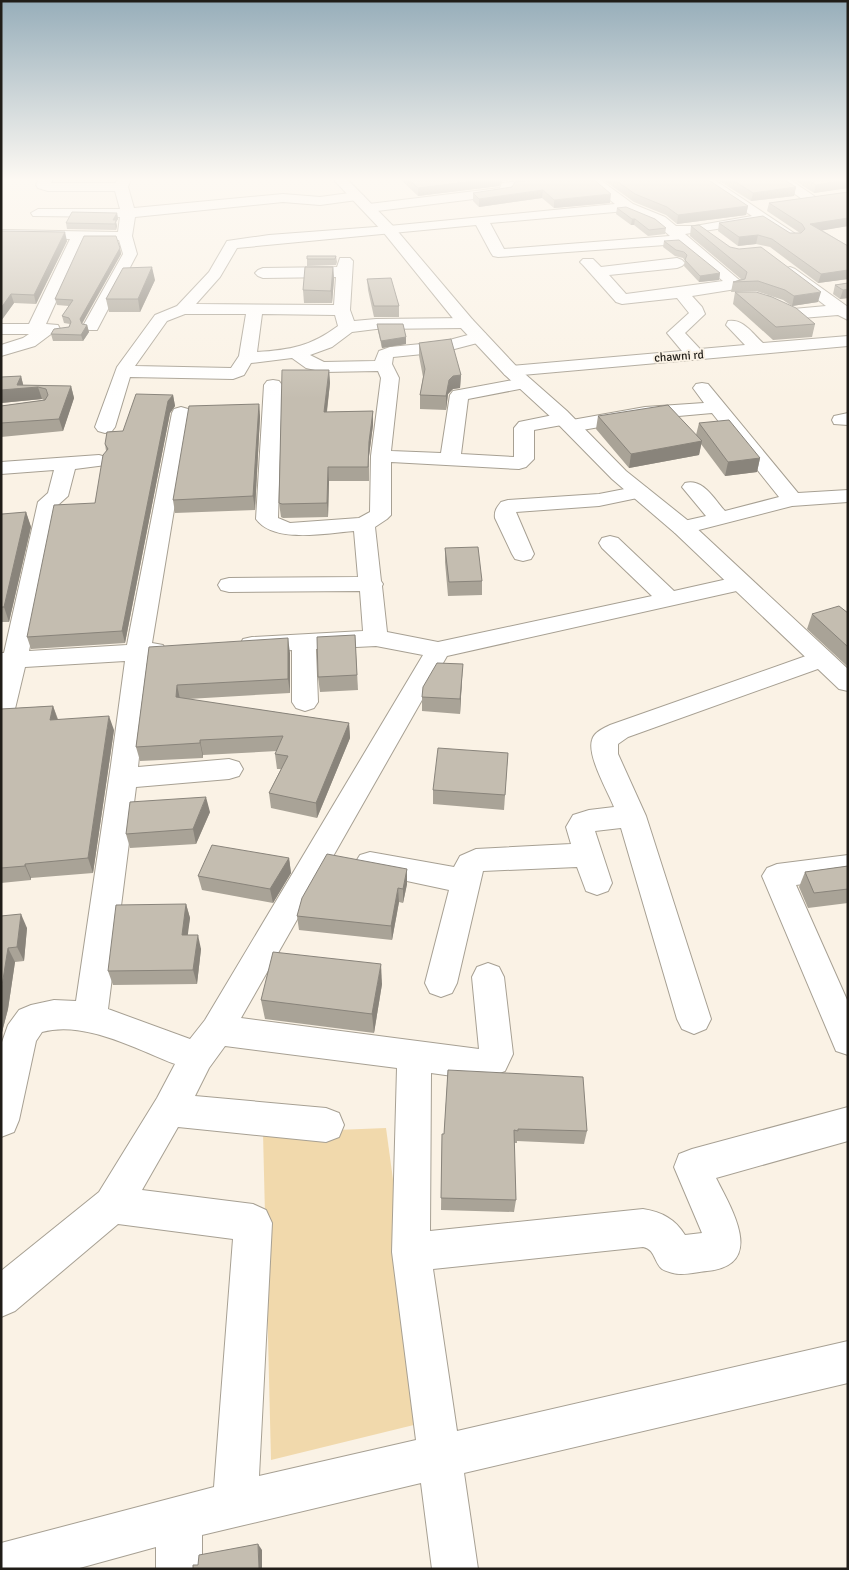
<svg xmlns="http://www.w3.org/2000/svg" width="849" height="1570" viewBox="0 0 849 1570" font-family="Signika,sans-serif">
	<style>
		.green { fill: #f1d9ac }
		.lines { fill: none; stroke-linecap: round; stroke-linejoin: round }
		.minor-casing { stroke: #a7a093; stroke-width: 2 }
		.tertiary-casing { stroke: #a7a093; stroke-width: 2 }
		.minor { fill: #fff; fill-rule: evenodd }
		.tertiary { fill: #fff; fill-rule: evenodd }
		.wall { fill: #a9a397 }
		.shaded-wall { fill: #89847b }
		.building { fill: #c4bdb0; stroke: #89847b }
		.labels { text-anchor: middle; stroke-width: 4; stroke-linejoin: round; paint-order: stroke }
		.far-street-label { font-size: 12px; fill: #201d18; stroke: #faf2e5 }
	</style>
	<rect width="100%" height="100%" fill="#faf2e5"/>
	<!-- green -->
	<path class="green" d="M386,1128l40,294 -155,38 -8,-327z"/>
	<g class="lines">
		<!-- minor casing -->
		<g class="minor-casing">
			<g id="minor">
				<path d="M39,179h14l-2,4h65l1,-4h14l-3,8 6,21 149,-14 37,3 37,-5 7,4 -7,4 -37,5 -37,-3 -148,15 -3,19 5,18 -40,76h-12l-2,-4 40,-72 -4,-14h-35l-38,84 12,1 2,4 -2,4 -7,1 -16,12 -34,10v-11l22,-7 6,-4h-28v-10h28l41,-85 -69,-1v-8l117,2 2,-15 -87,-1 -2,-3 7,-4h82l-5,-18h-67l-10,-3 -2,-3z"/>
				<path d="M536,179l7,4 -2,3 -28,3 -2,5 -5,1 -137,17 -7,-4 7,-4 131,-16 2,-5z"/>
				<path d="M584,179h15l34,25 32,13 11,9h19l57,-10 -55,-37h16l87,58 -2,3h-10l-27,-18 -76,12 59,50 -2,3 -6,2 -44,7 10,11 3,7 -20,19 15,16 45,-4 -19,-20 2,-4c15,-3 25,13 35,22l85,-7v10l-337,30 -6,-1 -3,-4 3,-4 6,-1 171,-15 -15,-18 22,-20 -12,-15 -55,6 -6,-2 -33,-37 -3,-3 3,-3h10l8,8 76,-9 5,2 3,3 -3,3 -5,2 -68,7 17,19 97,-13 -44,-37 -181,13 -5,-1 -2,-3 -15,-28 -239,23 -17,29 -24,27 138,1 2,-28 -73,1 -5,-2 -3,-3 3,-3 5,-2 74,-1 3,-9h10l3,3 -3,49 4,11 22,-2 90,-1 6,1 2,4 -2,4 -6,1 -90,1 -24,3 -20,15 -22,8 14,7 51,-1 4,-10 11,-4 52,-5 37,-10 6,1 2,4 -2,4 -42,11 -50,5 -1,7 7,14 -8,73 50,2 9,-58 3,-4 6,-1 65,-12 6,1 3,4 -3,4 -62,12 -7,55 53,3v-29l5,-6 44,-9 7,2 2,5 73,-13 59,-4 -11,-15 3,-4 6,-1 6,1 90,109 50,-3v12l-56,4 -109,28 -8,-1 -3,-5 3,-5 31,-7 -24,-29 3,-4c18,-5 29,16 40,28l54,-14 -67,-84 -67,6 -74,13 -7,-2 -2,-5 -28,5v29l-8,8 -7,2 -128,-7v53l-4,4 -12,8 6,54 2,3 -1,2 5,46 51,10 214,-46 -50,-48 -3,-5 3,-5 8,-2 8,2 56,53 67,-15 8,2 3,5 -3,5 -8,2 -294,66 -206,362 238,31 -7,-72 5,-10 11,-4 11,4 5,10 9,77 -8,17 -24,9 -50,-7 -1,158 213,-22c19,3 32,10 42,26l17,-2 -28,-66 5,-13 13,-5 156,-42v34l-132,37c15,30 51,87 -9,93 -10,1 -25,5 -34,2 -3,-1 -8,-2 -11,-4 -8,-7 -7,-20 -19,-22l-210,22 24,162 391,-90v42l-384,90 14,96h-46l-11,-86 -219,52v34h-46v-22l-80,22h-75v-26l213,-56 19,-248 -115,-15 -103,87 -14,6v-46l98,-79 58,-94 18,-34c-39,-15 -91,-44 -133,-32l-6,9 -17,79 -5,12 -13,5v-92l7,-20 11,-15 12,-5 23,-5 22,1 35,-236 14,-104 -100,6 -11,46 -4,6 -9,3v-69h3l34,-151 10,-9 6,-23 -53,4v-12l98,-7 7,2 3,4 -3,4 -31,4 -7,27 -10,9 -29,146 98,-6 45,-232 2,-4 7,-2 7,2 2,4 -38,230 11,2 3,6 -3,6 -14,2 -11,108 91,-8 10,3 4,7 -4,7 -10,3 -93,8 -28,222 82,30 15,-19 218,-365 -47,-9 -60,3 2,53 -4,6 -9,3 -9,-3 -4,-6v-52l-40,3 -9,-2 -3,-6 3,-6 9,-2 111,-6 -3,-40 -131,1 -8,-2 -3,-5 3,-5 8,-2 129,-1 -4,-46c-27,2 -80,13 -98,-12l8,-134 3,-4 6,-1 6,1 3,4 -4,133 12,5 69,-5 11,-6 1,-56 10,-78 -3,-7 -54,1 -18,-4 -14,-10 -41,5 -7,12 -11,4 -103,-2 -15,50 -3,4 -7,2 -7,-2 -3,-4 22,-60 38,-52 22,-9 32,-34 18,-31 42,-6 120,-9 226,-22zM626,211l29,12 15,13 -166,13 -14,-26zM185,314h61l-7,42 -8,12 -96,-2 32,-45zM262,314l73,1 3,11c-27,20 -47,24 -81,26zM225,1046l172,22 -5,184 24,188 -157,36 13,-253 -6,-13 -13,-6 -111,-14 36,-63 148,15 13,-5 5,-12 -5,-12 -13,-5 -131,-12 14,-28z"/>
				<path d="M773,179h16l28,19 -2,3h-10z"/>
				<path d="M790,267l5,2 53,38v13l-10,-5 -48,4 -28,-15 -2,-3 2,-3 6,-2 25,13 33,-3 -41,-31 -3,-3 3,-3z"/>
				<path d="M848,413v12l-14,-1 -2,-4 2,-4z"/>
				<path d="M640,486l7,2 3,4 -3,4 -48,10 -83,6 18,42 -3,5 -8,2 -8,-2 -3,-5 -17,-36c-1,-7 2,-11 6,-16l7,-2 91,-6z"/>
				<path d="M820,651l9,2 3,6 -3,6 -201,72 -10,7v10l28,62 65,203 -5,10 -12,5 -12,-5 -5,-10 -56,-191 -26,3 17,52 -4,8 -11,4 -11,-4 -9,-24 -94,4 -26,112 -5,10 -11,4 -11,-4 -5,-10 24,-93 -89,-19 -5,-8 5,-8 10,-3 84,15 6,-11 16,-7 95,-5 -5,-17 7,-12 16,-5 25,-3c-6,-15 -27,-51 -22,-67 2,-8 12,-12 18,-15z"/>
				<path d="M848,855v23l-52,7 52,117v53l-12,-4 -74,-175 5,-8 10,-4z"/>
			</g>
		</g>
		<!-- tertiary casing -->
		<g class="tertiary-casing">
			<path id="tertiary" d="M333,179h14l47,48 78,92 45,48 50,44 59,60 65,52 157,146v22l-9,-2 -164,-156 -63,-54 -59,-60 -48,-44 -45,-48 -76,-94z"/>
		</g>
		<!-- minor -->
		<use href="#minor" class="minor"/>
		<!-- tertiary -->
		<use href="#tertiary" class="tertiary"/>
	</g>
	<!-- wall -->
	<g class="wall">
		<path d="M400,179h120l-18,2 -3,5 -81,10z"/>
		<path d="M539,179h54l17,24 -56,5 -12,-10 -63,9 -6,-6v-8l39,-6 28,-7z"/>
		<path d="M602,179h105l41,27 -2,9 -69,9 -11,-9 -32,-13z"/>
		<path d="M716,179h67l13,8 -2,9 -43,5z"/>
		<path d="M792,179h56v9l-34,5z"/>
		<path d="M848,192v34l-26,4 26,16v33l-30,4 -48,-36 -14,-3 -18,2 -20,-15 1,-8 71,10h10l-33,-22 2,-8z"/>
		<path d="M617,208l49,20 -1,6 -17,2 -14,-11h-3l-15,-11z"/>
		<path d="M117,213l1,6 -2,3 1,4 -1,4 -49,-1 -1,-6z"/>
		<path d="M691,226l39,21 88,55 -26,4 -9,-6 -27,-9 -25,1 2,-10 8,-3 -51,-43z"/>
		<path d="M1,231l66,10 -31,63 -22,-1 -13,18z"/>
		<path d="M664,241l56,32 -1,7 -20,2 -15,-16 1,-5 -2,-3 -8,-2 -12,-9z"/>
		<path d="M120,248l1,6 -39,70 5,1 2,7 -6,9h-30l-2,-7 18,-7 1,-3 -6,-1 -2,-7 7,-10 -12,-1 -2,-6z"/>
		<path d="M336,256l1,6 -1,3 -29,1v-7z"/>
		<path d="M333,267l1,12 -2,24h-28l-1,-13z"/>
		<path d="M367,279l32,27v11h-25l-6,-27z"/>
		<path d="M155,280l-15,32h-31l-3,-13z"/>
		<path d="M848,283v15l-8,1 -7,-5 2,-9z"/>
		<path d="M735,292l80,32 -3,13 -39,3 -40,-36z"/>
		<path d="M377,324l29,13v7l-24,4 -4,-17z"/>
		<path d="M419,343l42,32 -1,13 -7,1 -5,5 -2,16 -26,-1v-14l3,-18 -4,-21z"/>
		<path d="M329,370l1,13 -3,29 46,-1v14l-4,31v25h-40l-1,36 -45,1 -2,-1 -2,-14z"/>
		<path d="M21,376l2,9 48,1 3,12 -11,33 -62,6v-31l43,-6 -2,-1 -41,4v-26z"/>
		<path d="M173,395l2,11 -5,7 -45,230 -94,6 -4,-12 68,-134 11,-52 -1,-7z"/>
		<path d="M259,404l1,13 -5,93 -80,3 -2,-13z"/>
		<path d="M598,416l98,19 3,-12 61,35 -3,14 -32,4 -24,-32 -2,11 -70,13 -33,-39z"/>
		<path d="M26,512l5,15 -22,95h-8v-107z"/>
		<path d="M445,548l37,33v14l-34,1 -3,-34z"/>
		<path d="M848,613v54l-41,-38 5,-15z"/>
		<path d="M355,635l3,55 -38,2 -2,-15z"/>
		<path d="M149,647l141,6v40l-102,6 161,24 1,15 -33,80 -46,-10 -2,-15 12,-24h-4l-2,-15 2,-3 -74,4v3l-63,3 -4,-14z"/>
		<path d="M462,679l-2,35 -38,-3v-14z"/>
		<path d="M53,706l5,13 56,11 -21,143 -62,5v2l-30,3v-174z"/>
		<path d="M508,753l-4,57 -71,-6v-14z"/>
		<path d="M210,812l-14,32 -66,4 -4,-14z"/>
		<path d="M289,858l2,15 -18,30 -71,-13 -4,-14z"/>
		<path d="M848,866v37l-40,5 -9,-21 6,-15z"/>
		<path d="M407,869v15l-4,19 -4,-1 -7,38 -93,-10 -2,-14z"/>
		<path d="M186,904l4,14 -3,17 14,14 -4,35 -84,1 -5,-14z"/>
		<path d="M1,916l26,12 -3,33 -9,1 -7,47 -7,27z"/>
		<path d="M382,984l-8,49 -109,-14 -4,-19z"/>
		<path d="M448,1070l139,61 -3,13 -67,-3v2h-3l2,57 -2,12 -73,-2 1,-76h2z"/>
	</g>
	<!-- shaded-wall -->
	<g class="shaded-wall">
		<path d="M491,179h29l-18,2 -3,5 -81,10v-8z"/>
		<path d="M848,180v8l-34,5 2,-8z"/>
		<path d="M796,187l-2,9 -43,5 2,-8z"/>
		<path d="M543,190l-1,8 -63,9v-8z"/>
		<path d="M611,194l-1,9 -56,5v-8z"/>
		<path d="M748,206l-2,9 -69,9 1,-9z"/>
		<path d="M117,213l1,6 -2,3 1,4 -1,4 -1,-6 -2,-4z"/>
		<path d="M848,218v8l-40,7 2,-9z"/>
		<path d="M632,219h3l-1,6h-3z"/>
		<path d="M65,232l2,9 -31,63 -2,-9z"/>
		<path d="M758,235l-2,9 -18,2 1,-9z"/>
		<path d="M120,248l1,6 -40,71 -1,-6z"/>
		<path d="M152,267l3,13 -15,32 -2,-13z"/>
		<path d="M333,267l1,12 -2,24 -1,-12z"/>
		<path d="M848,270v9l-30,4 3,-9z"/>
		<path d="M720,273l-1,7 -20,2 1,-6z"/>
		<path d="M848,289v9l-8,1 3,-9z"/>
		<path d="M821,292l-3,10 -26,4 2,-10z"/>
		<path d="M11,294l3,9 -13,18v-13z"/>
		<path d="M87,325l2,7 -6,9 -2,-6z"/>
		<path d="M406,337v7l-24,4 -1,-7z"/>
		<path d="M329,370l1,13 -5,43 -1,-14z"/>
		<path d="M461,375l-1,13 -7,1 -5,5 -2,16v-14l3,-16 4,-4z"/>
		<path d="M21,376l3,12 14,-1 4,12 -41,4v-13l16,-5z"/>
		<path d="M71,386l3,12 -11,33 -4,-12z"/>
		<path d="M173,395l2,11 -5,7 -45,230 -3,-12 46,-230z"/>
		<path d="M259,404l1,13 -5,93 -2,-14z"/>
		<path d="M373,411v14l-4,31v25v-39z"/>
		<path d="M702,441l-3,14 -70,13 2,-14z"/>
		<path d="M760,458l-3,14 -32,4 3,-14z"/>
		<path d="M328,467l1,14 -1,36 -1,-14z"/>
		<path d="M26,512l5,15 -22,95 -5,-15z"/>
		<path d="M288,638l2,15v40l-2,-14z"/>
		<path d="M463,664l-1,15 -2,35v-15z"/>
		<path d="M177,685l3,14 -4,-2z"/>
		<path d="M53,706l5,15 -8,-1z"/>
		<path d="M109,716l5,14 -21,143 -5,-15z"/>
		<path d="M349,723l1,15 -33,80 -1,-15z"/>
		<path d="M200,740l3,15v3l-3,-15z"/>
		<path d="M206,797l4,15 -14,32 -3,-15z"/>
		<path d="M289,858l2,15 -18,30 -3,-14z"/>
		<path d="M25,864l6,14v2l-6,-14z"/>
		<path d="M407,869v15l-4,19v-14z"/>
		<path d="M398,888l1,14 -7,38 -1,-14z"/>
		<path d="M186,904l4,14 -4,31 -4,-14z"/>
		<path d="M21,914l6,14 -3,33 -7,-14z"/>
		<path d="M198,935l3,14 -4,35 -4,-14z"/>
		<path d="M8,948l7,14 -7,47 -7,27v-44z"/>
		<path d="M381,964l1,20 -8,49 -2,-19z"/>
		<path d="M258,1544l4,6v19h-3z"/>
	</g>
	<!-- building -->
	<g class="building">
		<path d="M408,179h83l-73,9z"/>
		<path d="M542,179h51l18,15 -57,6 -11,-10 -64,9 -6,-6 39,-6 3,-5z"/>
		<path d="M614,179h93l41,27 -70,9 -11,-8 -32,-13z"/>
		<path d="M731,179h52l13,8 -43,6z"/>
		<path d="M807,179h41v1l-32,5z"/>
		<path d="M848,192v26l-38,6 38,22v24l-27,4 -49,-35 -14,-4 -19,2 -20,-14 44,-7 27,17h11l4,-4 -3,-5 -33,-21z"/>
		<path d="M626,207l29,12 11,9 -17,2 -14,-11h-3l-15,-11z"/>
		<path d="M72,212l45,1 -4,7h3l-1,4 -49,-1z"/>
		<path d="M699,225l31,22 9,2 22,-2 60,45 -27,4 -9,-6 -27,-9 -25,1 12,-3 2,-7 -56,-46z"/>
		<path d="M1,231l64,1 -31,63 -23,-1 -10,14z"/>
		<path d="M84,236h32l4,12 -40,71 2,5 5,1 -6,10 -30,-1 3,-5 15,-2 2,-5 -2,-4 -7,-2 11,-16 -18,-1z"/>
		<path d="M679,240l41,33 -20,3 -15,-16 2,-5 -3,-3 -8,-2 -12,-9z"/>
		<path d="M307,256h29l-1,3h-28z"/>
		<path d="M152,267l-14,32h-32l17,-31z"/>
		<path d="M305,267h28l-2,24 -28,-1z"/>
		<path d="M391,278l8,28h-25l-7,-27z"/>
		<path d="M848,283v6l-5,1 -8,-5z"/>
		<path d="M735,292h21l16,5 24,11 19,16 -39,3z"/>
		<path d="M377,324h26l3,13 -25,4z"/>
		<path d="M451,339l10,36 -8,1 -4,4 -3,16 -26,-1 5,-26 -6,-26z"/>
		<path d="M282,370h47l-5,42 49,-1 -4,31 -1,25h-40l-1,36 -45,1 -3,-1z"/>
		<path d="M21,376l-4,9 54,1 -12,33 -58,4v-17l44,-6 3,-5 -2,-6 -8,-2 -37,3v-13z"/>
		<path d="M136,394l37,1 -5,6 -46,230 -95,6 27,-132 41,-2 8,-48 5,-6 -3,-5 2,-12 16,-1z"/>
		<path d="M259,404l-6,92 -80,4 16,-94z"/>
		<path d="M668,405l34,36 -71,13 -33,-38z"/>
		<path d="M729,420l31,38 -32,4 -29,-39z"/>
		<path d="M26,512l-22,95h-3v-92l1,-1z"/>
		<path d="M478,547l4,34 -33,1 -4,-34z"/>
		<path d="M839,606l9,7v34l-36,-33z"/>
		<path d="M355,635l2,40 -39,2 -1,-40z"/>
		<path d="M288,638v41l-111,6 -1,12 173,26 -33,80 -47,-10 19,-37 -13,-2 8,-18 -83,4v3l-64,4 13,-100z"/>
		<path d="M437,663l26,1 -3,35 -38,-2 1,-10z"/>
		<path d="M53,706l-3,14 59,-4 -21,142 -63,6v2l-24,2v-159z"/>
		<path d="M438,748l70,5 -3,42 -72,-5z"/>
		<path d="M206,797l-13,32 -67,5 4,-32z"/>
		<path d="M212,845l77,13 -19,31 -72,-13z"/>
		<path d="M327,854l80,15 -4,20 -5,-1 -7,38 -94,-10 5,-18z"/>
		<path d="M848,866v23l-34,4 -9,-21z"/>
		<path d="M186,904l-4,31h16l-5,35 -85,1 8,-66z"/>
		<path d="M21,914l-4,33 -9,1 -7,44v-76z"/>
		<path d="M273,952l108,12 -9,50 -111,-14z"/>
		<path d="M448,1070l135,7 4,54 -69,-2v2l-4,-1 2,70 -75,-2 1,-64h2z"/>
		<path d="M258,1544l1,25h-66v-4h5l1,-10z"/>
	</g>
	<!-- sky -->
	<linearGradient id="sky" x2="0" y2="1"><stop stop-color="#97aeba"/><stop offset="0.45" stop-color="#fdf9f3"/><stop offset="1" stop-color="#fdf9f3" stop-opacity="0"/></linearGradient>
	<rect width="849" height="399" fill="url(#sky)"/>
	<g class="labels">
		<!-- far-street labels -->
		<g class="far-street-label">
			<text transform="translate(679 356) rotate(-4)" y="4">chawni rd</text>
		</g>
	</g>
	<!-- border -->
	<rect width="849" height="1570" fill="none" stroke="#201d18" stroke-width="5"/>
</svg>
